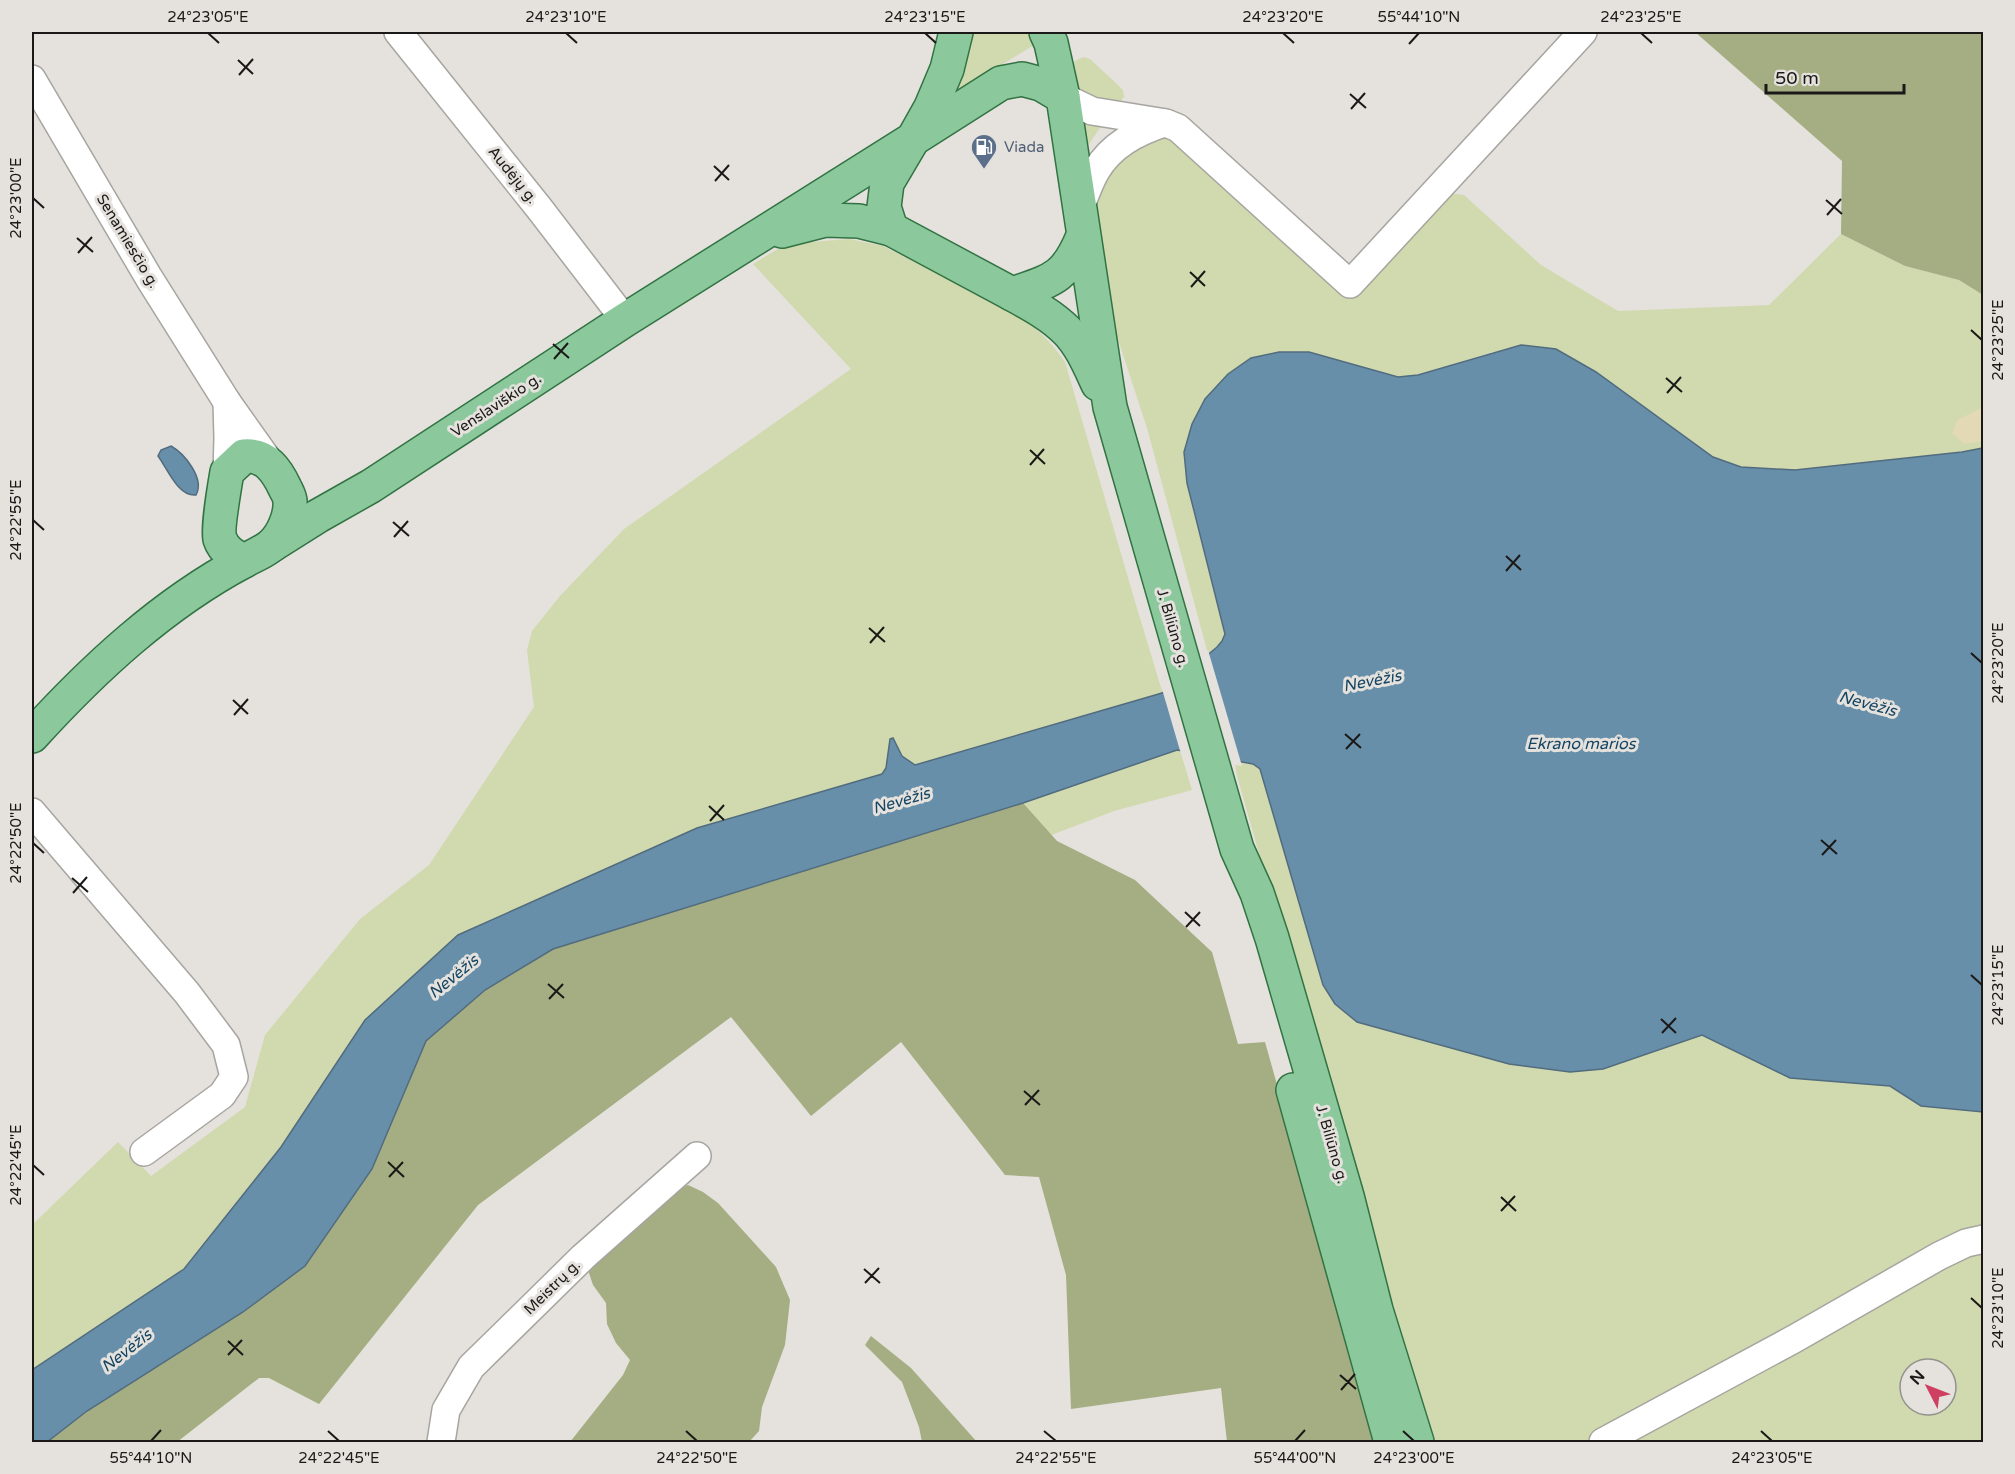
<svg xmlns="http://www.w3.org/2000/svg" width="2015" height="1474" viewBox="0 0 2015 1474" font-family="'Varela Round',sans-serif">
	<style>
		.green { fill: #d1d9ae; fill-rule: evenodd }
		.forest { fill: #a5ad82 }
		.sand { fill: #e3d9b4 }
		.water { fill: #688faa; stroke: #516c7e; stroke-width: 1.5 }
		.pier { fill: #e5e2dd }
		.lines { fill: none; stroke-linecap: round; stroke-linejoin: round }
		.minor-casing { stroke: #a7a5a0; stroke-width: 30 }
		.major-casing { stroke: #317343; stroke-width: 36 }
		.minor { stroke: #fff; stroke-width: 27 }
		.major { stroke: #8bc89c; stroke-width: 33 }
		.ticks { fill: none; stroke: #1a1917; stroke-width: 2 }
		.labels { text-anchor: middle; stroke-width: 6; stroke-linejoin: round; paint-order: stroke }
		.service-label { font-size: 15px; fill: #4e5e75; stroke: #e5e2dd; text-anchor: start }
		.street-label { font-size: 15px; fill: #1a1917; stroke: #e5e2dd }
		.water-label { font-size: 16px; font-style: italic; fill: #154563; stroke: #e5e2dd }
		.neatline { fill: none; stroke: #1a1917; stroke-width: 2 }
		.ticks-label { font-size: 15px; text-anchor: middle; fill: #1a1917 }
	</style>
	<rect width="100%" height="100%" fill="#e5e2dd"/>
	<!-- green -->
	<g class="green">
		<path d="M969,32h65v13l-85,52z"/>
		<path d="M1083,57l7,2 30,28 3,3 1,7 -16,19 -21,31 -19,-77 7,-9z"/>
		<path d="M1150,136l23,1 179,159 96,-103 16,2 77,70 77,46 151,-6 72,-71 64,32 54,14 24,15v153l-21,4 -167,18 -54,-3 -28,-10 -117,-85 -40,-23 -63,3 -75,23 -20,2 -30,-8 -181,114 38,151 -3,7 -14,13 -61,-226 -36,-110 -17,-110 14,-38z"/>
		<path d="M849,239l34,7 136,70c19,13 33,27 46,46l71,243 56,185 -78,21 -73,28 -310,177 -253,189 -159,199 -50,-26h-10l-82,64h-145v-217l86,-83 33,34 94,-69 20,-72 95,-116 69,-54 105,-158 -7,-57 5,-19 28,-35 64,-67 227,-160 -98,-105 28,-17 17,-4z"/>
		<path d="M1235,762l18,2 7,5 63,216 280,84 99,-34 88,43 100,8 31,20 62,6v330h-556l-190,-666zM1910,1369h36v36h-36z"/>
	</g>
	<!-- forest -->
	<g class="forest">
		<path d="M1695,32h288v263l-24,-15 -54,-14 -64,-32 1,-73z"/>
		<path d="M1023,803l34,38 78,39 77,72 26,92 27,-2 113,400h-151l-6,-54 -150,21 -5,-134 -27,-98 -34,-2 -104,-133 -90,74 -80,-99 -253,188 -159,199 -50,-26h-10l-82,64h-130l40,-31 156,-99 62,-46 67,-97 54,-128 59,-51 68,-41z"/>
		<path d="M688,1185l15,7 15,11 58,64 14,33 -5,45 -23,62 -3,24 -10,11h-179l53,-67 7,-15 -14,-17 -9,-19 -1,-21 -13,-18 -7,-21 83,-74z"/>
		<path d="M871,1336l40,32 66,74h-55l-3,-15 -17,-45 -37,-37z"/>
	</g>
	<!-- sand -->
	<path class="sand" d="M1983,407v34l-19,3 -12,-11 5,-13z"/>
	<!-- water -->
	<g class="water">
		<path d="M1521,345l35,4 40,23 117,85 28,10 54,3 167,-18 21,-4v664l-62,-6 -31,-20 -100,-8 -88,-43 -99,34 -33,3 -61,-8 -152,-42 -22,-18 -12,-19 -63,-216 -7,-5 -76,-14 -154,53 -470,146 -68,41 -59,51 -54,128 -67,97 -62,46 -156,99 -40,31h-15v-72l152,-101 97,-122 84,-127 93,-85 239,-107 185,-54 4,-6 4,-29 3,-1 9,18 13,9 247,-72 55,-46 5,-6 3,-7 -38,-151 -3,-31 8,-28 13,-25 23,-25 23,-16 28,-6h30l89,25 20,-2z"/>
		<path d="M171,446c14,8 34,33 25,49 -18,2 -29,-27 -38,-39l3,-6z"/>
	</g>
	<!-- pier -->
	<path class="pier" d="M1208,650l34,116 -61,-12 -19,-65z"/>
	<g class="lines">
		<!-- minor casing -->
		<g class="minor-casing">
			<g id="minor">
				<path d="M398,32l141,176 86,112"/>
				<path d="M32,79l117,199 78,124 44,62"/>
				<path d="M1063,97l29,14 74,12 12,5 172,156 233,-252"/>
				<path d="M1079,211c5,-13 10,-28 17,-40 15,-26 41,-39 68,-48"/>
				<path d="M227,402l1,36 -1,34"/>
				<path d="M32,812l155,181 39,52 8,32 -12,18 -78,57"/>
				<path d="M441,1442l5,-32 25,-43 112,-110 114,-101"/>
				<path d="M1603,1442l191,-103 145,-83 27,-13 18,-4"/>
			</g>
		</g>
		<!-- major casing -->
		<g class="major-casing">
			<g id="major">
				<path d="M1046,32l5,11 12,54"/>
				<path d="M782,231l43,-11 34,1 32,8"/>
				<path d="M1083,236c-17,42 -30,44 -71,58l-121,-65 -7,-22 3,-24 26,-44 88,-56 21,-4 19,5 22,13 47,310 127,442 20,44 15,45 75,258 29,114 41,132"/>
				<path d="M1012,294c20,11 39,21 55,37 14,14 23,36 31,53"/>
				<path d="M244,456c22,-2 33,15 41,32 2,4 5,9 5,13 1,15 -7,33 -17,43 -7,7 -20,12 -29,17 -10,-5 -20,-10 -24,-22 -3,-9 5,-55 7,-67z"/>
				<path d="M272,545l46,-29 53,-30 254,-166 288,-181 18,-32 16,-38 9,-37"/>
				<path d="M32,736c62,-68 131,-132 212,-175"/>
				<path d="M1293,1090l98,352"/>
			</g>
		</g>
		<!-- minor -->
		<use href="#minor" class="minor"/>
		<!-- major -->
		<use href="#major" class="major"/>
	</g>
	<!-- ticks -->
	<path class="ticks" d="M208,33l11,10M566,33l11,10M925,33l11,10M1283,33l11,10M1641,33l11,10M1409,44l10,-11M238,60l15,14M239,75l14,-16M1350,94l16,14M1351,109l14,-16M714,166l15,14M715,181l14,-16M33,198l11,10M1826,200l16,14M1827,215l14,-16M77,238l16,14M78,253l14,-16M1190,272l15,14M1191,287l14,-16M1971,330l11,10M553,344l16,14M554,359l14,-16M1666,378l16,14M1667,393l14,-16M1030,450l15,14M1030,465l14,-16M33,520l11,10M393,522l16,14M394,537l14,-16M1506,556l15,14M1506,571l14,-16M869,628l16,14M870,643l14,-16M1971,653l11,10M233,700l15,14M234,715l14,-16M1345,734l16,14M1346,749l14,-15M709,806l15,14M710,821l14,-16M1821,840l16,14M33,843l11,10M1822,855l14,-15M72,878l16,14M73,893l14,-16M1185,912l15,14M1186,927l14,-15M1971,975l11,10M548,984l16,14M549,999l14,-15M1661,1019l15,14M1662,1033l14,-15M1024,1091l16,14M1025,1105l14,-15M388,1162l16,15M33,1165l11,10M389,1177l14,-15M1501,1197l15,14M1501,1211l14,-15M864,1269l16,14M865,1283l14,-15M1971,1298l11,10M228,1341l15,14M228,1355l14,-15M1340,1375l16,14M1341,1390l14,-16M328,1431l11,10M686,1431l11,10M1044,1431l12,10M1403,1431l11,10M1761,1431l11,10M151,1441l10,-11M1295,1441l10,-11"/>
	<!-- icons -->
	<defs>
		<g id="fuel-pin" transform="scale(1.35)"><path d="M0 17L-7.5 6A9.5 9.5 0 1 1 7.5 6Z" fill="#5c6f8a" stroke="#e5e2dd"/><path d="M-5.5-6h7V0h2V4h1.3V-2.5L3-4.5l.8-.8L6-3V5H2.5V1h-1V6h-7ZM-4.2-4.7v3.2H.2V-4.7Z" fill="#fff"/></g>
	</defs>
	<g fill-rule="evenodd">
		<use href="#fuel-pin" x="984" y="147"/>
	</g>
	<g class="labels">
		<!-- service labels -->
		<g class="service-label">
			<text x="1004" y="152">Viada</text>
		</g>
		<!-- street labels -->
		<g class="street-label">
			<text transform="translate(513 175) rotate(51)" y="5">Audėjų g.</text>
			<text transform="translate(128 241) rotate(59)" y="5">Senamiesčio g.</text>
			<text transform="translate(496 405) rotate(-33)" y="5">Venslaviškio g.</text>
			<text transform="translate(1173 628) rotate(74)" y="5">J. Biliūno g.</text>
			<text transform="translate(1332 1144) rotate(74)" y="5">J. Biliūno g.</text>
			<text transform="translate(552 1287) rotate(-44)" y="5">Meistrų g.</text>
		</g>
		<!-- water labels -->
		<g class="water-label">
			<text transform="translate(1372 680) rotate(-11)" y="6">Nevėžis</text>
			<text transform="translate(1868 703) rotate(15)" y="6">Nevėžis</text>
			<text x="1581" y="749">Ekrano marios</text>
			<text transform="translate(901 800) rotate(-16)" y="6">Nevėžis</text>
			<text transform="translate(453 976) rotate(-39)" y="6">Nevėžis</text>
			<text transform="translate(126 1350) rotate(-38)" y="6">Nevėžis</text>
		</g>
	</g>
	<!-- border -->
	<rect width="2015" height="1474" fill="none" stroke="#e5e2dd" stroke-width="66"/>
	<!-- north arrow -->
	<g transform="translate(1928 1387) rotate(312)"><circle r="28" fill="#e5e2dd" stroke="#94928e" stroke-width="1.5"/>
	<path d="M0-4.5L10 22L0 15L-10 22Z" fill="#ce3f62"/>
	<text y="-9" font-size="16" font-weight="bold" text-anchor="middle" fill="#1a1917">N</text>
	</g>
	<!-- scale -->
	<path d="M1766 84v9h138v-9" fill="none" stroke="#1a1917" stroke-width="3"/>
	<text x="1775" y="84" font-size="18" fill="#1a1917" stroke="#e5e2dd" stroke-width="4.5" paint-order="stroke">50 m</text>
	<rect x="33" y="33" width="1949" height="1408" class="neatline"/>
	<g class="ticks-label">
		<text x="208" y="22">24°23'05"E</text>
		<text x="566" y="22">24°23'10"E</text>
		<text x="925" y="22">24°23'15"E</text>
		<text x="1283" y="22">24°23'20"E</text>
		<text x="1419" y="22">55°44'10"N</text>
		<text x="1641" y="22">24°23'25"E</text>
		<text transform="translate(16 198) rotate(-90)" y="5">24°23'00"E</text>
		<text transform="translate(1998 340) rotate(-90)" y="5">24°23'25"E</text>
		<text transform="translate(16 520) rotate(-90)" y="5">24°22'55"E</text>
		<text transform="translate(1998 663) rotate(-90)" y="5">24°23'20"E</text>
		<text transform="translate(16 843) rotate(-90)" y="5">24°22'50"E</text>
		<text transform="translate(1998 985) rotate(-90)" y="5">24°23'15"E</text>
		<text transform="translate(16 1165) rotate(-90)" y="5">24°22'45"E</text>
		<text transform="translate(1998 1308) rotate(-90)" y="5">24°23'10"E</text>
		<text x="151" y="1463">55°44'10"N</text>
		<text x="339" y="1463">24°22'45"E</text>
		<text x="697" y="1463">24°22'50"E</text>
		<text x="1056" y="1463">24°22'55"E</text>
		<text x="1295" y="1463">55°44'00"N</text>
		<text x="1414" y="1463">24°23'00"E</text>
		<text x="1772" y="1463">24°23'05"E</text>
	</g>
</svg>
